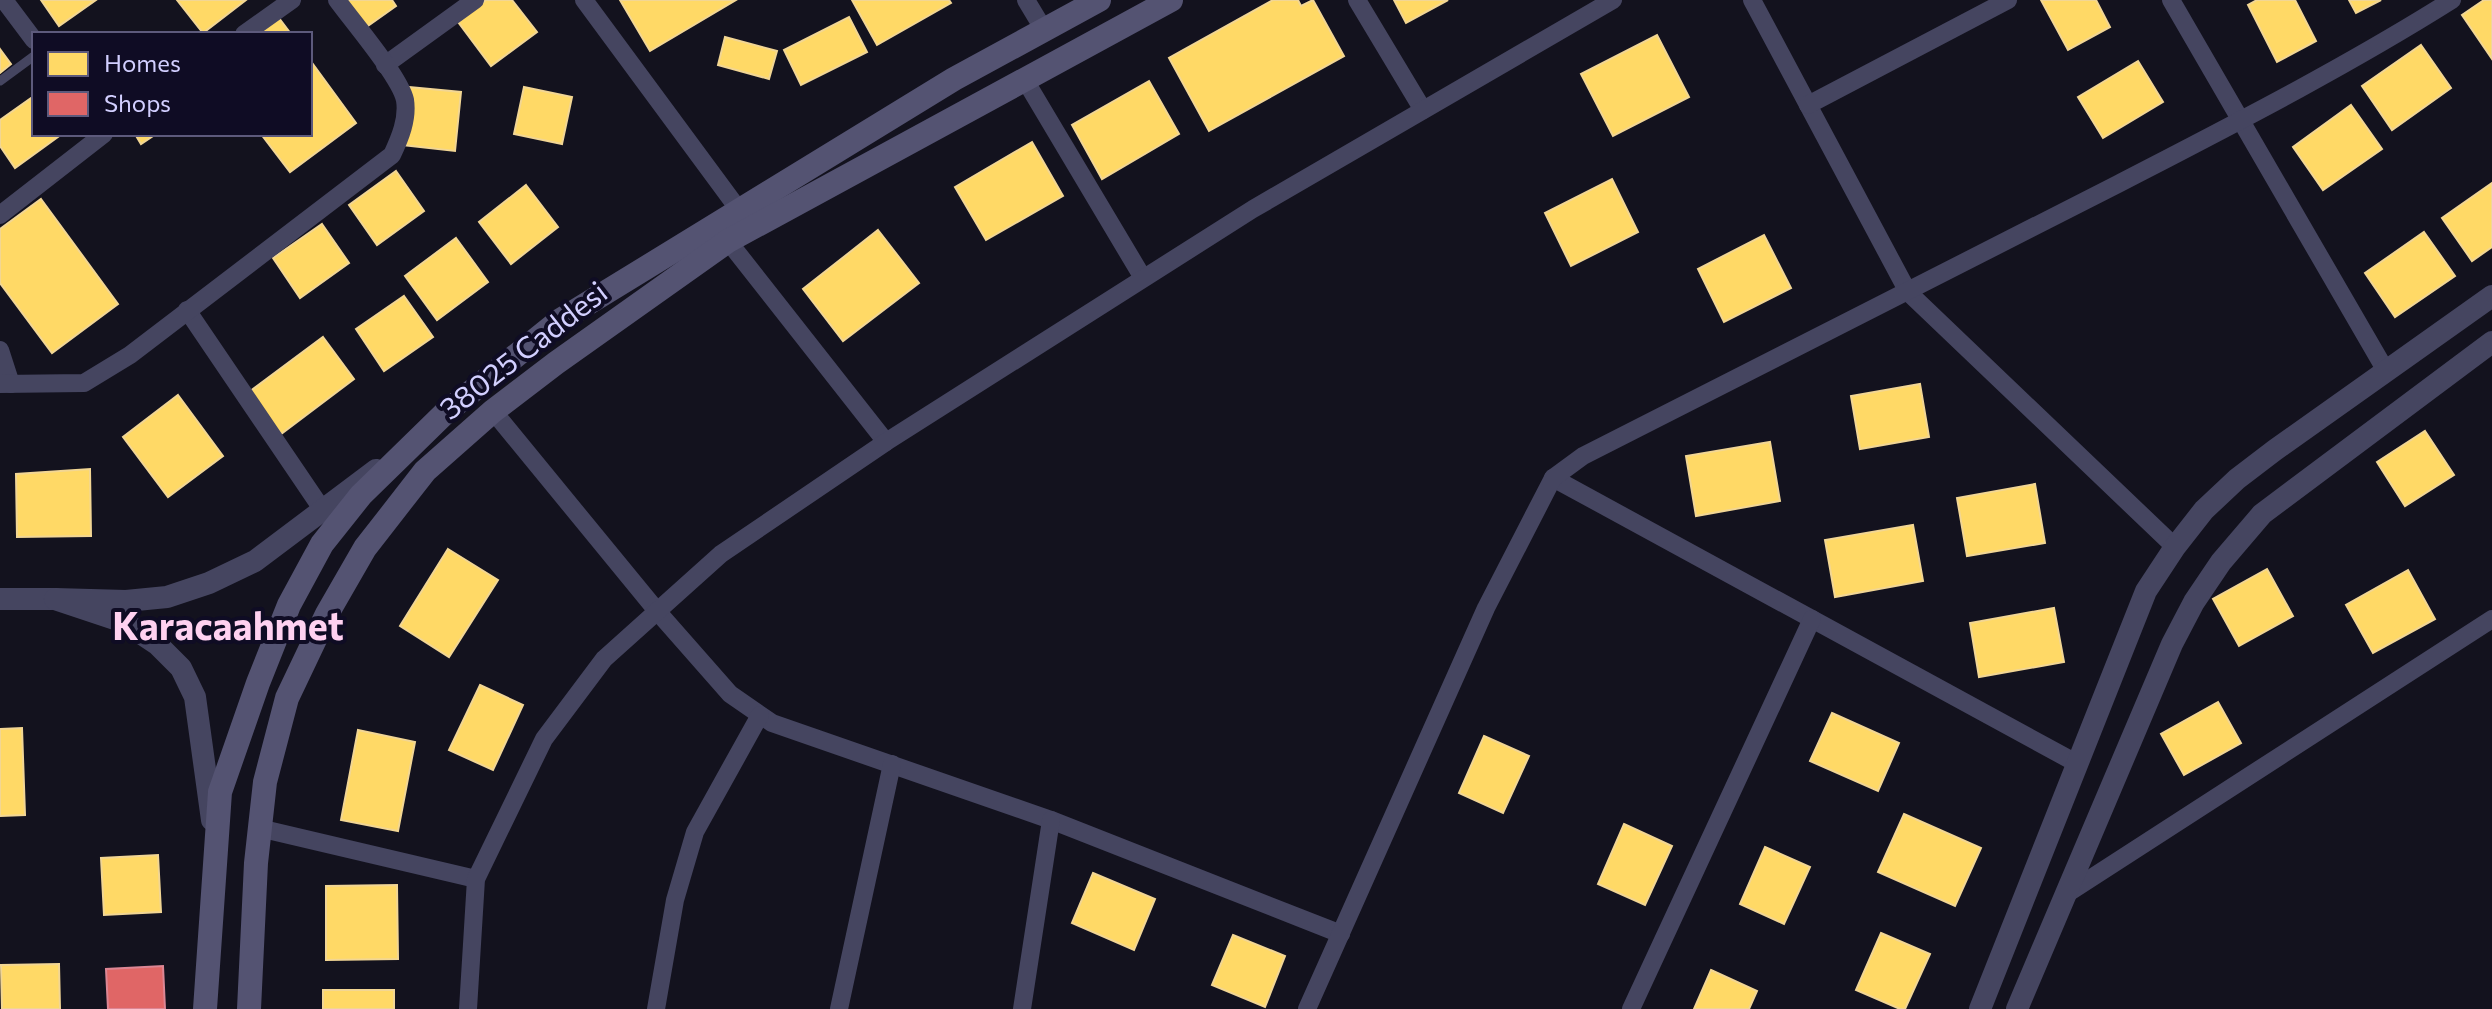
<svg xmlns="http://www.w3.org/2000/svg" width="2492" height="1009" viewBox="0 0 2492 1009" font-family="Commissioner,sans-serif">
	<style>
		.homes { fill: #ffd966; stroke: #f2d694; stroke-width: 2 }
		.shops { fill: #e06666; stroke: #dc8694; stroke-width: 2 }
		.lines { fill: none; stroke-linecap: round; stroke-linejoin: round }
		.service { stroke: #454560; stroke-width: 9 }
		.minor { stroke: #454560; stroke-width: 18 }
		.tertiary { stroke: #454560; stroke-width: 22 }
		.secondary { stroke: #545372; stroke-width: 24 }
		.labels { text-anchor: middle; stroke-width: 8; stroke-linejoin: round; paint-order: stroke }
		.street-label { font-size: 30px; fill: #d2cfff; stroke: #0f0c24 }
		.district-label { font-size: 38px; font-weight: bold; fill: #ffd1f0; stroke: #0f0c24 }
	</style>
	<rect width="100%" height="100%" fill="#13121e"/>
	<!-- homes -->
	<g class="homes">
		<path d="M41,0h55l-37,26z"/>
		<path d="M177,0h69l-43,33z"/>
		<path d="M340,0h52l4,6 -34,24z"/>
		<path d="M486,0h26l25,32 -46,34 -33,-44z"/>
		<path d="M620,0h116l-86,51z"/>
		<path d="M852,0h97l2,3 -74,42z"/>
		<path d="M1273,0h25l3,6 12,-6 31,56 -135,75 -40,-73z"/>
		<path d="M1394,0h54l-42,23z"/>
		<path d="M2041,0h55l14,27 -42,23z"/>
		<path d="M2257,0h38l21,41 -39,21 -29,-57z"/>
		<path d="M2349,0h32l-25,13z"/>
		<path d="M2484,0h8v59l-30,-44z"/>
		<path d="M849,17l18,35 -66,33 -17,-35z"/>
		<path d="M279,18l12,16h-33z"/>
		<path d="M1657,35l32,62 -76,39 -32,-62z"/>
		<path d="M725,37l52,14 -8,28 -51,-14z"/>
		<path d="M2421,45l30,43 -59,42 -30,-44z"/>
		<path d="M0,49l11,15 -11,9z"/>
		<path d="M310,60l46,63 -66,49 -29,-38h49z"/>
		<path d="M2138,61l25,41 -60,36 -25,-41z"/>
		<path d="M1149,81l30,53 -77,45 -30,-54z"/>
		<path d="M409,87l52,5 -6,59 -52,-6z"/>
		<path d="M524,87l48,10 -10,47 -48,-10z"/>
		<path d="M34,96v38h28l-47,34 -15,-22v-26z"/>
		<path d="M2351,105l31,44 -59,41 -30,-43z"/>
		<path d="M135,134h21l-15,10z"/>
		<path d="M1032,142l31,54 -77,44 -31,-53z"/>
		<path d="M396,171l28,40 -47,34 -28,-40z"/>
		<path d="M1612,179l26,53 -67,34 -26,-53z"/>
		<path d="M2492,183v64l-20,14 -30,-43z"/>
		<path d="M526,185l32,42 -47,37 -32,-42z"/>
		<path d="M41,199l77,105 -66,49 -52,-70v-54z"/>
		<path d="M322,224l27,39 -49,35 -27,-40z"/>
		<path d="M878,230l41,53 -76,58 -40,-52z"/>
		<path d="M2424,232l31,44 -60,41 -30,-44z"/>
		<path d="M1764,235l27,53 -67,34 -26,-53z"/>
		<path d="M456,238l32,44 -51,38 -32,-44z"/>
		<path d="M404,296l29,41 -49,34 -28,-42z"/>
		<path d="M323,337l31,42 -73,55 -32,-42z"/>
		<path d="M1920,384l9,53 -69,12 -9,-53z"/>
		<path d="M178,395l45,61 -55,41 -45,-60z"/>
		<path d="M2425,431l29,44 -49,31 -28,-44z"/>
		<path d="M1770,442l10,59 -84,15 -10,-60z"/>
		<path d="M90,469l1,67 -74,1 -1,-63z"/>
		<path d="M2035,484l10,59 -78,13 -10,-58z"/>
		<path d="M1913,525l10,56 -88,16 -10,-57z"/>
		<path d="M448,549l50,31 -49,77 -49,-31z"/>
		<path d="M2267,569l26,47 -54,30 -26,-47z"/>
		<path d="M2408,570l27,49 -62,34 -27,-48z"/>
		<path d="M2054,608l10,54 -85,15 -9,-54z"/>
		<path d="M480,685l43,20 -30,65 -44,-20z"/>
		<path d="M2218,702l23,41 -57,32 -23,-41z"/>
		<path d="M1832,713l67,30 -21,48 -68,-30z"/>
		<path d="M22,728l3,87 -25,1v-87z"/>
		<path d="M358,730l57,12 -17,89 -57,-11z"/>
		<path d="M1484,736l45,20 -26,57 -44,-20z"/>
		<path d="M1904,814l77,34 -26,58 -77,-34z"/>
		<path d="M1624,824l48,22 -27,59 -47,-21z"/>
		<path d="M1765,847l45,20 -26,57 -44,-20z"/>
		<path d="M158,855l3,57 -57,3 -3,-57z"/>
		<path d="M1093,873l62,26 -21,51 -62,-27z"/>
		<path d="M397,885l1,74 -72,1v-74z"/>
		<path d="M1881,933l49,21 -25,55h-5l-44,-19z"/>
		<path d="M1233,935l52,21 -20,51 -53,-22z"/>
		<path d="M59,964l1,45h-58l-1,-44z"/>
		<path d="M1711,970l46,21 -8,18h-55z"/>
		<rect x="323" y="990" width="71" height="19"/>
	</g>
	<!-- shops -->
	<path class="shops" d="M163,966l2,43h-57l-2,-40z"/>
	<g class="lines">
		<!-- service -->
		<path class="service" d="M0,81l34,-25"/>
		<!-- minor -->
		<g class="minor">
			<path d="M4,0l30,40"/>
			<path d="M584,0l155,210"/>
			<path d="M1026,0l18,30"/>
			<path d="M1357,0l66,110"/>
			<path d="M1752,0l156,292 267,255"/>
			<path d="M2171,0l215,371"/>
			<path d="M244,34l48,-34"/>
			<path d="M385,65l90,-65"/>
			<path d="M1025,80l118,198"/>
			<path d="M1808,105l200,-105"/>
			<path d="M0,215l104,-81"/>
			<path d="M728,241l158,201"/>
			<path d="M187,310l135,199"/>
			<path d="M0,350l11,34"/>
			<path d="M0,384l84,-1 46,-28 262,-200c8,-17 16,-36 13,-55 -5,-23 -52,-78 -68,-100"/>
			<path d="M493,411l164,200 73,83 42,29 279,97 290,114"/>
			<path d="M1553,478l525,286"/>
			<path d="M259,828l217,51"/>
			<path d="M2065,895l427,-276"/>
			<path d="M468,1009l8,-130 68,-140 60,-80 117,-105 165,-112 367,-233 360,-209"/>
			<path d="M656,1009l19,-109 20,-68 65,-117"/>
			<path d="M839,1009l53,-245"/>
			<path d="M1022,1009l29,-189"/>
			<path d="M1307,1009l179,-401 67,-130 30,-22c178,-92 357,-180 535,-272 112,-58 226,-116 334,-184"/>
			<path d="M1631,1009l181,-390"/>
		</g>
		<!-- tertiary -->
		<g class="tertiary">
			<path d="M0,599h55"/>
			<path d="M212,820l-17,-123 -14,-29 -24,-24 -33,-22 -69,-23 71,2 41,-4 42,-14 46,-22 121,-91"/>
			<path d="M1980,1009l166,-418 29,-44 29,-37 33,-31 38,-29 217,-154"/>
			<path d="M2017,1009l155,-365 22,-42 27,-40 41,-48 230,-172"/>
		</g>
		<!-- secondary -->
		<g class="secondary">
			<path d="M205,1009l15,-217 38,-109 31,-78 33,-61 39,-49 84,-82 114,-92 395,-242 145,-79"/>
			<path d="M249,1009l7,-146 9,-81 22,-84 40,-84 38,-66 60,-77 68,-60 63,-48 172,-122 443,-241"/>
		</g>
	</g>
	<g class="labels">
		<!-- street labels -->
		<g class="street-label">
			<text transform="translate(524 351) rotate(-38)" y="10">38025 Caddesi</text>
		</g>
		<!-- district labels -->
		<g class="district-label">
			<text x="228" y="640">Karacaahmet</text>
		</g>
	</g>
	<!-- legend -->
	<rect x="32" y="32" width="280" height="104" fill="#0f0c24" stroke="#5d5a7c" stroke-width="2"/>
	<rect x="48" y="52" width="40" height="24" fill="#ffd966" stroke="#5d5a7c" stroke-width="2"/>
	<text x="104" y="72" font-size="24" fill="#d2cfff">Homes</text>
	<rect x="48" y="92" width="40" height="24" fill="#e06666" stroke="#5d5a7c" stroke-width="2"/>
	<text x="104" y="112" font-size="24" fill="#d2cfff">Shops</text>
</svg>
